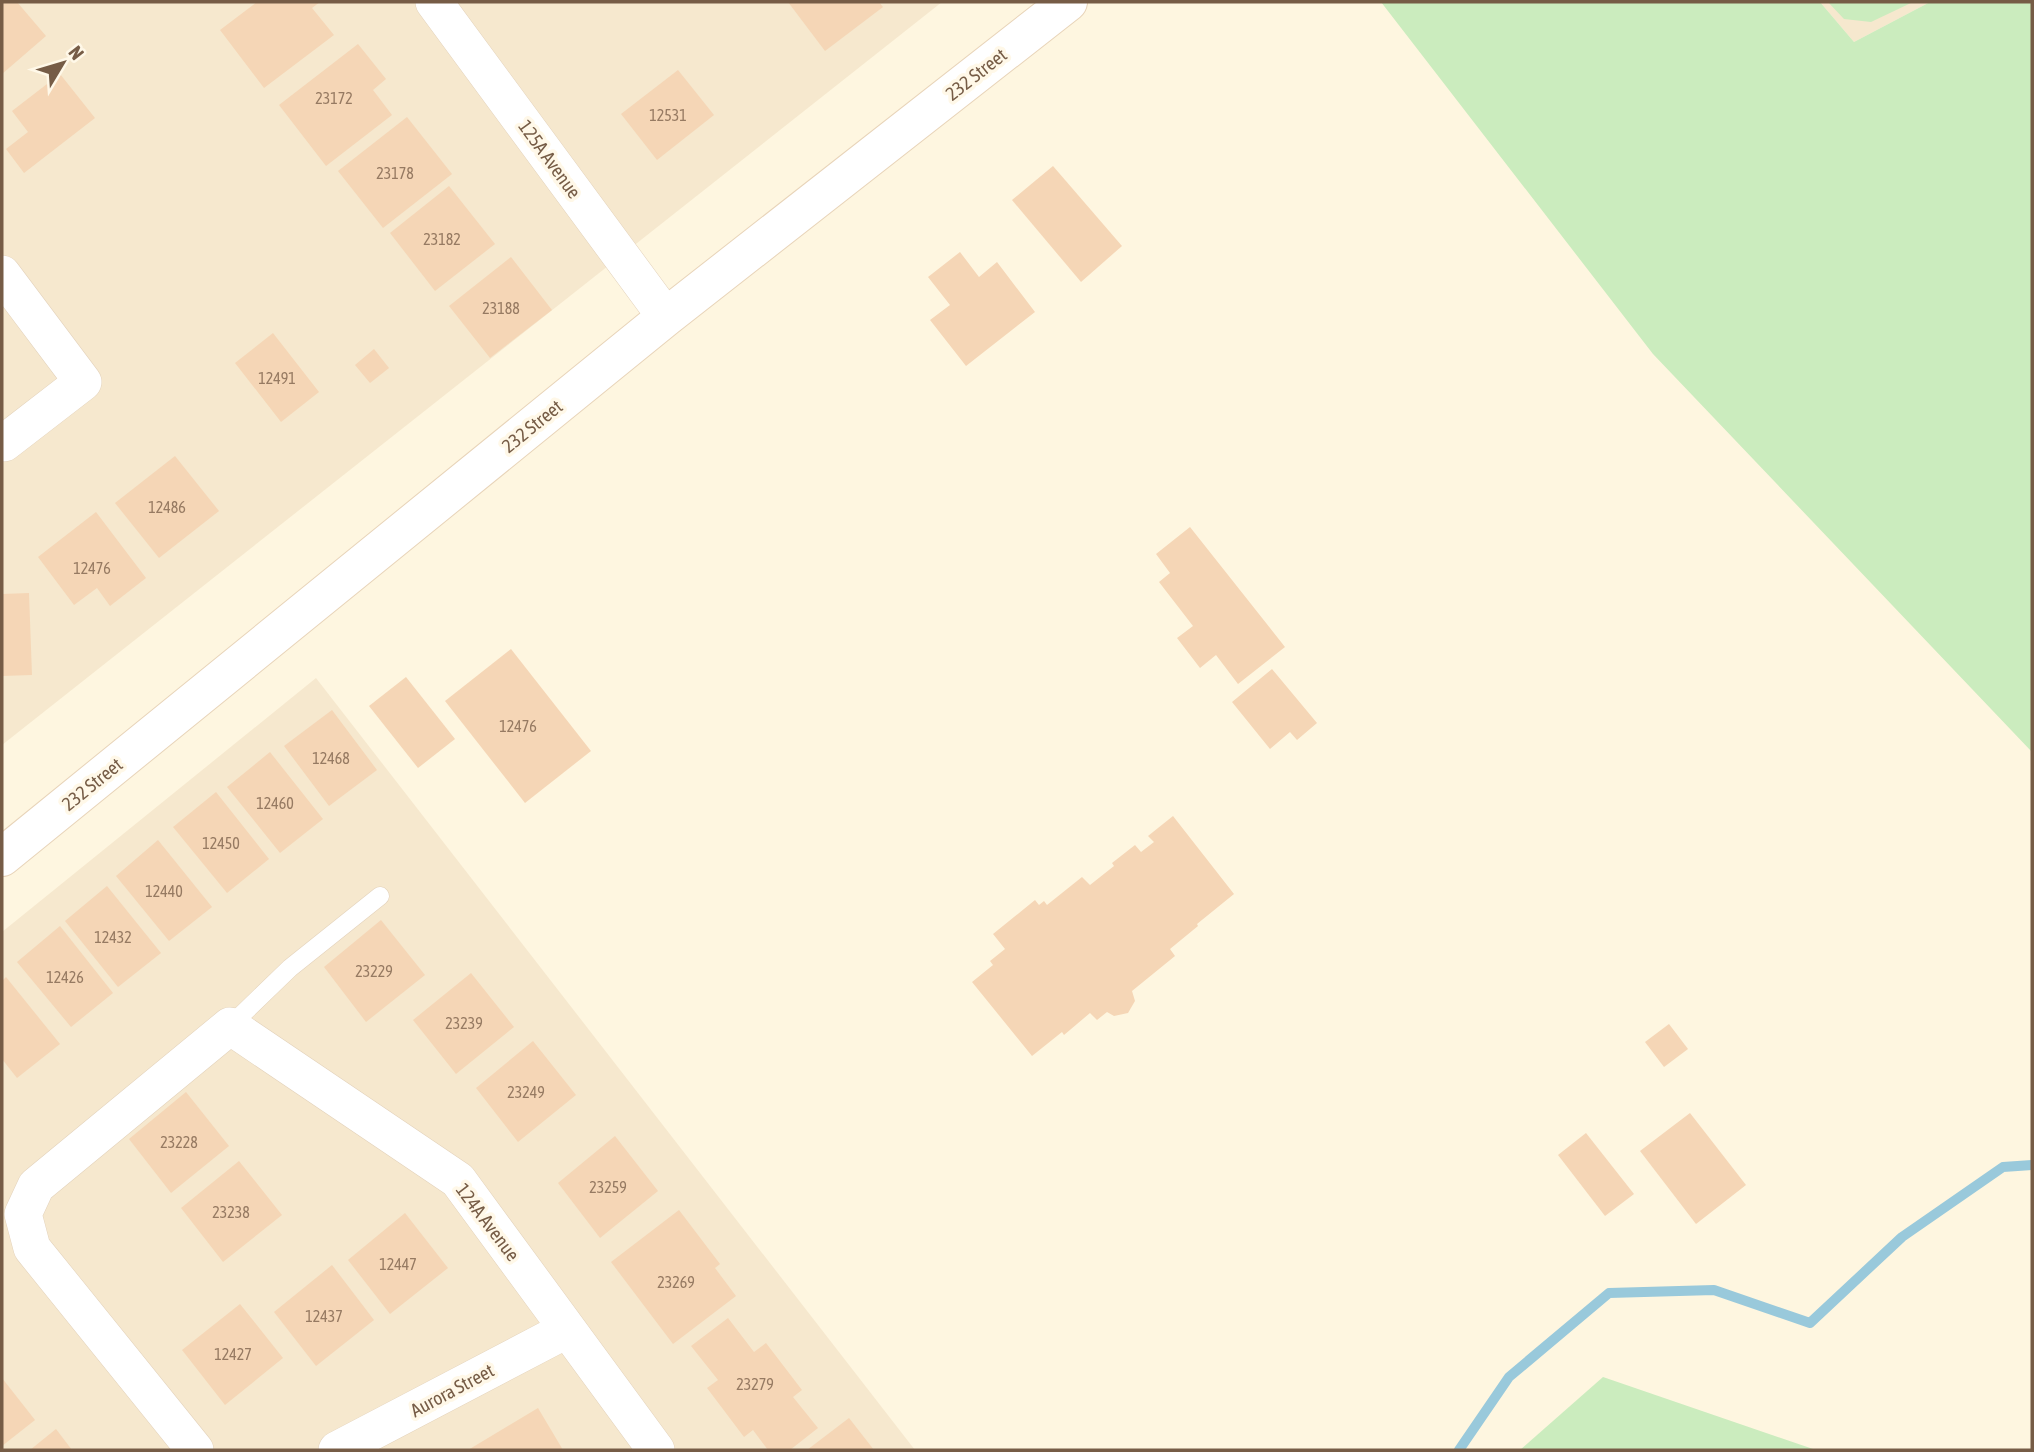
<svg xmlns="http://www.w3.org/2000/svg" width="2034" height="1452" viewBox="0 0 2034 1452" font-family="'Asap Condensed',sans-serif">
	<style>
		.residential { fill: #f6e8ce }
		.green { fill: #cbecbe }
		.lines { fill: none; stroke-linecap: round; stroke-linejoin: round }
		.stream { stroke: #99c9db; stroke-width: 10 }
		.building { fill: #f5d6b6 }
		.lane-casing { stroke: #e3d2bb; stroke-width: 19 }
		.street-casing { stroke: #e3d2bb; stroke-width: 38 }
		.secondary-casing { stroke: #e8d4b9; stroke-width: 40 }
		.lane { stroke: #fff; stroke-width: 18 }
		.street { stroke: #fff; stroke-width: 37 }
		.secondary { stroke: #fff; stroke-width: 38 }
		.labels { text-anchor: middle; stroke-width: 7; stroke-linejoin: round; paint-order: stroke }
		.number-label { font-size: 16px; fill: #967a62 }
		.street-label { font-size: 19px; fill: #765c46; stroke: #fff8e8 }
	</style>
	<rect width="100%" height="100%" fill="#fef6e0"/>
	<!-- residential -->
	<g class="residential">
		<path d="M2,2h940l-940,743z"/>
		<path d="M1820,2h110l-76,40z"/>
		<path d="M316,678l599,772h-913v-518z"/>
	</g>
	<!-- green -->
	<g class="green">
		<path d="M1381,2h439l34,40 76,-40h102v750l-379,-398z"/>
		<path d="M1828,2h85l-42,20 -27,-3z"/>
		<path d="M1603,1377l213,73h-296z"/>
	</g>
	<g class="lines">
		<!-- stream -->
		<path class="stream" d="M1459,1450l50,-73 100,-84 105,-3 96,33 92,-86 101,-70 29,-2"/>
	</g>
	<!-- building -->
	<g class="building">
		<path d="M2,2h15l29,34 -44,38z"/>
		<path d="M257,2h63l-8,6 22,27 -70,53 -44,-58z"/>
		<path d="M788,2h91l4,5 -58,44z"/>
		<path d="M358,44l28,35 -13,11 19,25 -66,51 -47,-61z"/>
		<path d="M678,70l36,45 -57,45 -36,-46z"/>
		<path d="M60,74l35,44 -71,55 -18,-24 22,-17 -16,-21z"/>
		<path d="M407,117l45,57 -69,54 -45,-57z"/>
		<path d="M1053,166l69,80 -41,36 -69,-82z"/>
		<path d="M449,186l46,58 -60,47 -45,-58z"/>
		<path d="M960,252l19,25 18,-15 38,50 -69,54 -36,-46 20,-15 -22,-28z"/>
		<path d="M511,257l41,53 -62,48 -41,-52z"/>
		<path d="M273,333l46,59 -38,30 -46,-59z"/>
		<path d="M374,349l15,19 -19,15 -15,-18z"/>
		<path d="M175,456l44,55 -60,47 -44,-55z"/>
		<path d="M96,512l50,66 -36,28 -13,-18 -23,17 -36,-48z"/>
		<path d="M1190,527l95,120 -47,37 -22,-29 -16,13 -23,-30 16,-12 -34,-44 11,-9 -14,-19z"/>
		<path d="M29,593l3,82 -30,1v-82z"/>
		<path d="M511,649l80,102 -66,52 -80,-102z"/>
		<path d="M1272,669l45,54 -20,17 -7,-8 -20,17 -38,-47z"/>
		<path d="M406,677l49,62 -37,29 -49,-62z"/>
		<path d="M332,710l45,60 -48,36 -45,-60z"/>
		<path d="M270,752l53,67 -43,34 -53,-66z"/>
		<path d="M216,792l53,67 -42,34 -54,-66z"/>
		<path d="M1173,816l61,78 -37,30 1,2 -28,23 5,7 -43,35 3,10 -7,12 -14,3 -7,-4 -10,8 -7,-7 -26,22 -2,-3 -30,24 -60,-74 21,-17 -3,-4 15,-12 -12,-15 42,-34 4,5 5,-4 3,4 35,-28 8,8 24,-19 -2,-3 23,-18 6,7 13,-10 -6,-6z"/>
		<path d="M158,840l54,67 -43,34 -53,-65z"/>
		<path d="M107,886l54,67 -43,34 -53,-66z"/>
		<path d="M381,920l44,55 -59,47 -42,-55z"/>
		<path d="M60,926l53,67 -42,34 -54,-65z"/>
		<path d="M471,973l43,54 -58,47 -43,-54z"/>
		<path d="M6,977l54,67 -43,34 -15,-19v-78z"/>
		<path d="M1669,1024l19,25 -24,18 -19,-25z"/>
		<path d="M533,1041l43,54 -58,47 -42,-54z"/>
		<path d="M186,1092l43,54 -58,47 -42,-54z"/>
		<path d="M1690,1113l56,72 -50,39 -56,-73z"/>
		<path d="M1586,1133l48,61 -29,22 -47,-61z"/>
		<path d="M615,1136l43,55 -58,47 -42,-55z"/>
		<path d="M239,1161l43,54 -59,47 -42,-54z"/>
		<path d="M679,1210l41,54 -5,4 21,28 -63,48 -62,-82z"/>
		<path d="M405,1213l43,55 -58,46 -42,-54z"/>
		<path d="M332,1265l42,55 -58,46 -42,-54z"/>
		<path d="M240,1304l43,54 -58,47 -43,-55z"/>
		<path d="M728,1318l26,34 12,-9 36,47 -9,7 25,31 -28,22h-22l-15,-20 -9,7 -37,-49 11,-8 -27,-34z"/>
		<path d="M2,1378l33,42 -33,26z"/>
		<path d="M538,1408l25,42h-95z"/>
		<path d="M849,1418l25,32h-67z"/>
		<path d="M56,1429l16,21h-42z"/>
	</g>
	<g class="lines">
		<!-- lane casing -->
		<g class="lane-casing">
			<path id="lane" d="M230,1026l60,-58 90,-72"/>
		</g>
		<!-- street casing -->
		<g class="street-casing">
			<g id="street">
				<path d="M434,2l232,315"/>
				<path d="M2,274l81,108 -79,61"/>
				<path d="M195,1450l-163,-202 -9,-34 13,-28 194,-160 228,154 198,270"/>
				<path d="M337,1450l229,-120"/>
			</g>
		</g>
		<!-- secondary casing -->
		<g class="secondary-casing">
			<path id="secondary" d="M2,857l664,-540 402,-315"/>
		</g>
		<!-- lane -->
		<use href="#lane" class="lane"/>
		<!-- street -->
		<use href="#street" class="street"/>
		<!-- secondary -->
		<use href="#secondary" class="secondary"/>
	</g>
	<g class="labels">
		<!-- number labels -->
		<g class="number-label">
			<text x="334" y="104">23172</text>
			<text x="668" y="121">12531</text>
			<text x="395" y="179">23178</text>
			<text x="442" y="245">23182</text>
			<text x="501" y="314">23188</text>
			<text x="277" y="384">12491</text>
			<text x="167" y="513">12486</text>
			<text x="92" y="574">12476</text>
			<text x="518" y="732">12476</text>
			<text x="331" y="764">12468</text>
			<text x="275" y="809">12460</text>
			<text x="221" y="849">12450</text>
			<text x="164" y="897">12440</text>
			<text x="113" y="943">12432</text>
			<text x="374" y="977">23229</text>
			<text x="65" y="983">12426</text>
			<text x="464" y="1029">23239</text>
			<text x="526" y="1098">23249</text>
			<text x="179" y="1148">23228</text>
			<text x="608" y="1193">23259</text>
			<text x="231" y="1218">23238</text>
			<text x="398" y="1270">12447</text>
			<text x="676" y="1288">23269</text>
			<text x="324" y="1322">12437</text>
			<text x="233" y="1360">12427</text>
			<text x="755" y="1390">23279</text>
		</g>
		<!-- street labels -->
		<g class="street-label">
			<text transform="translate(976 74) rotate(-38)" y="7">232 Street</text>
			<text transform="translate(550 159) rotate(54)" y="7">125A Avenue</text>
			<text transform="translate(532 426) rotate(-39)" y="7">232 Street</text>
			<text transform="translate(92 784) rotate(-39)" y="7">232 Street</text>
			<text transform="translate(488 1222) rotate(53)" y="7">124A Avenue</text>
			<text transform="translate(452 1390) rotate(-28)" y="7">Aurora Street</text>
		</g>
	</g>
	<!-- border -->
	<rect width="2034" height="1452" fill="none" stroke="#765c46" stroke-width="7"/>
	<!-- north arrow -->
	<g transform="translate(63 63) rotate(52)" stroke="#fff8e8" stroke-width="5" paint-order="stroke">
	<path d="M0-5L12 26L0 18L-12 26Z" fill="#765c46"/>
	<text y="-10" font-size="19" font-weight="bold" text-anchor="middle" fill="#765c46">N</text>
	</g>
</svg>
